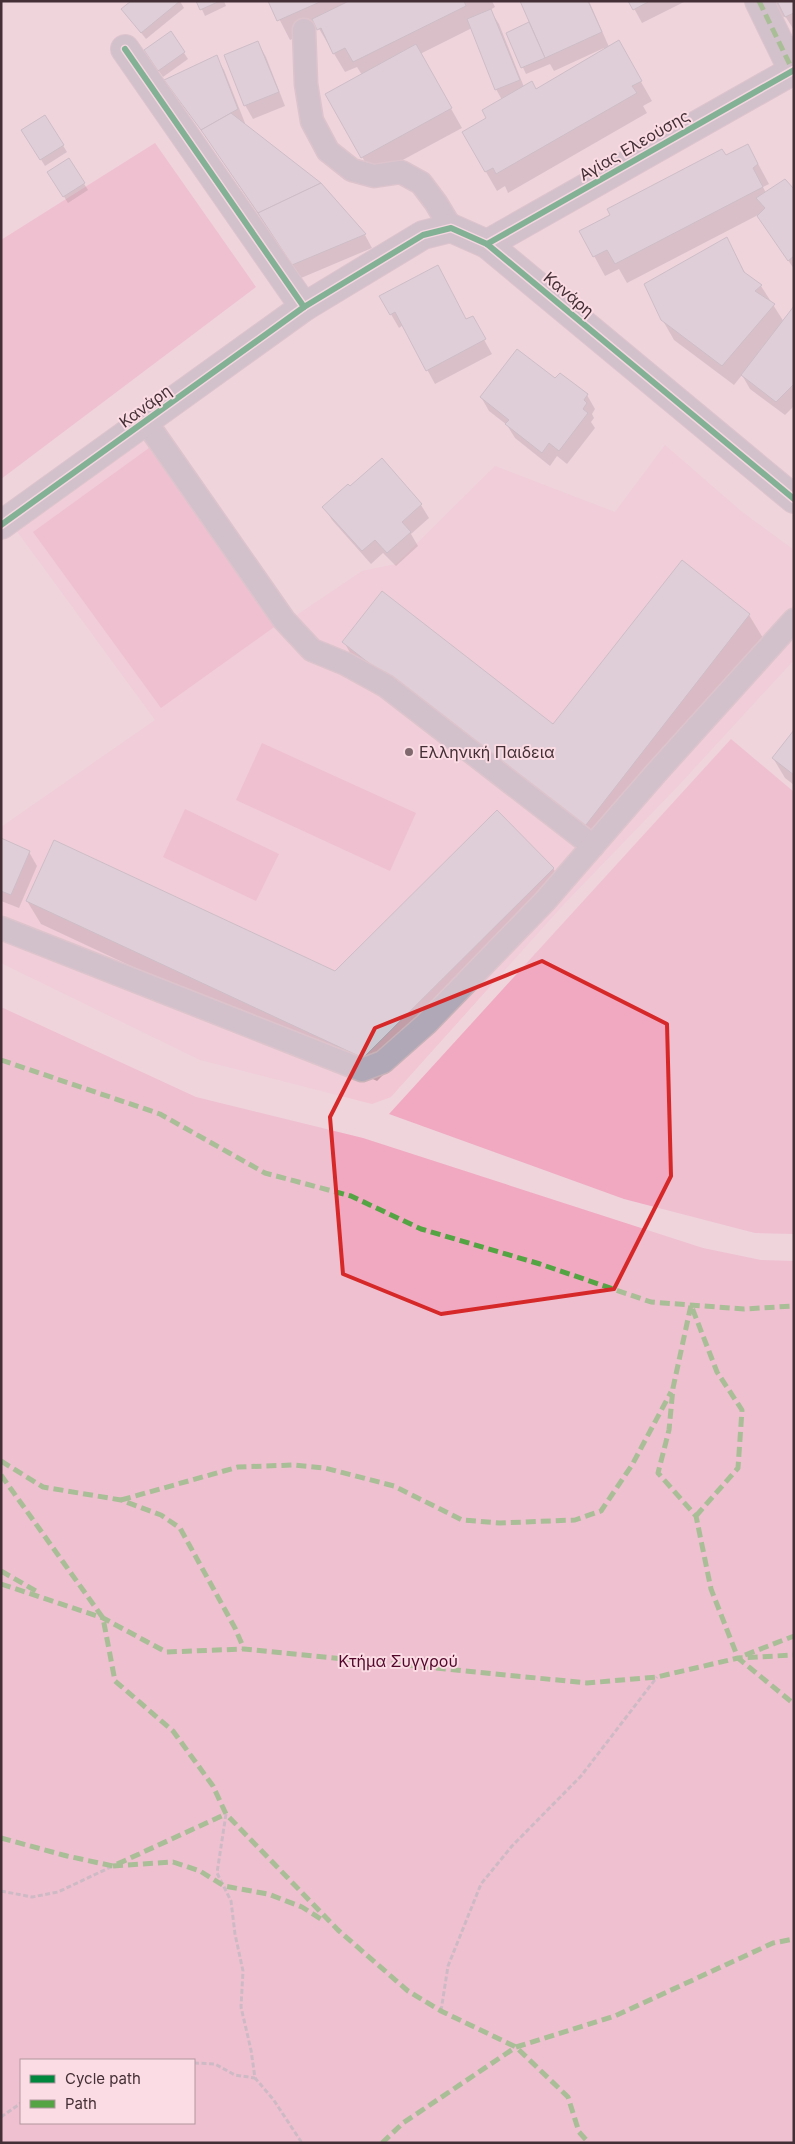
<svg xmlns="http://www.w3.org/2000/svg" width="795" height="2144" viewBox="0 0 795 2144" font-family="Inter,sans-serif">
	<style>
		.built { fill: #f2c6d3 }
		.green { fill: #f0a9c1; fill-rule: evenodd }
		.shadow { fill: #0003 }
		.building { fill: #ccc8d1; stroke: #a6a2ab }
		.lines { fill: none; stroke-linecap: round; stroke-linejoin: round }
		.service-casing { stroke: #c7b2b8; stroke-width: 25 }
		.pedestrian-casing { stroke: #c7b2b8; stroke-width: 30 }
		.minor-casing { stroke: #c7b2b8; stroke-width: 30 }
		.path { stroke: #a79ca6; stroke-width: 3; stroke-dasharray: 5 2.5; stroke-linecap: butt }
		.service { stroke: #b0a8b7; stroke-width: 22 }
		.pedestrian { stroke: #b0a8b7; stroke-width: 28 }
		.minor { stroke: #b0a8b7; stroke-width: 28 }
		.quiet { stroke: #55a444; stroke-width: 5; stroke-dasharray: 10 5; stroke-linecap: butt }
		.cycleway-casing { stroke: #fbdce4; stroke-width: 9 }
		.cycleway { stroke: #00873e; stroke-width: 6 }
		.marked { fill: none; stroke: #d62828; stroke-width: 4; stroke-linejoin: round }
		.poi-dot { fill: #7f696f; stroke: #fbdce4; stroke-width: 2 }
		.labels { text-anchor: middle; stroke-width: 4; stroke-linejoin: round; paint-order: stroke }
		.street-label { font-size: 16px; fill: #432f35; stroke: #fbdce4 }
		.poi-label { font-size: 16px; fill: #432f35; stroke: #fbdce4; text-anchor: start }
		.park-label { font-size: 16px; fill: #52072a; stroke: #fbdce4 }
	</style>
	<rect width="100%" height="100%" fill="#efd4dc"/>
	<!-- built -->
	<path class="built" d="M149,438l133,187 80,-54 34,-7 99,-98 120,46 50,-67 76,66 53,39v110l-115,125 -114,118 -174,194 -19,7 -172,-44 -199,-97v-136l154,-107 -139,-190 72,-58z"/>
	<!-- green -->
	<g class="green">
		<path d="M155,143l101,144 -255,192v-239z"/>
		<path d="M149,448l128,177 -116,83 -128,-176z"/>
		<path d="M731,739l63,53v442l-39,-1 -131,-34 -235,-85z"/>
		<path d="M262,743l154,70 -26,58 -154,-71z"/>
		<path d="M185,809l94,45 -23,47 -93,-44z"/>
		<path d="M1,1007l195,90 167,41 340,110 58,12 33,1v882h-793zM21,2060h173v63h-173z"/>
	</g>
	<!-- shadow -->
	<g class="shadow">
		<path d="M133,1h47l4,7 -38,31 -23,-29z"/>
		<path d="M198,1h26l2,5 -21,10z"/>
		<path d="M270,1h222l3,6 -5,3 9,14 25,63 11,3 70,-40 -1,-2 -50,23 -4,-7 -24,10 -19,-40 23,-11 -9,-22h68l20,46 9,-5 34,59 -9,5 4,7 -139,80 -3,-7 -8,5 -34,-59 24,-14 15,-18 -6,-11 -24,-61 -52,26 42,74 -89,48 -46,-81 35,-20 -5,-8 -12,5 -27,-45 -28,13z"/>
		<path d="M630,1h56l-44,22z"/>
		<path d="M767,1h27v29l-9,-14 -8,4z"/>
		<path d="M171,33l17,26 -25,18 -14,-20z"/>
		<path d="M258,43l8,14 19,49 -32,13 -8,-14z"/>
		<path d="M216,57l8,13 21,53 -2,1 78,60 44,51 7,13 -71,30 -90,-134 -46,-64z"/>
		<path d="M45,116l22,36 -22,14 -22,-36z"/>
		<path d="M748,145l21,39 -6,3 3,6 28,-2v78l-36,-54 -131,68 -8,-14 -14,7 -24,-44z"/>
		<path d="M69,160l19,30 -20,13 -15,-24z"/>
		<path d="M727,239l19,36 15,11 23,36 10,-14v98l-9,9 -35,-26 -8,-14 -8,10 -60,-45 -12,-21z"/>
		<path d="M381,297l85,24 6,-3 20,36 -57,30 -32,-59 -4,3z"/>
		<path d="M560,374l27,21 8,14 -3,5 2,4 -3,4 4,6 -28,36 -10,-8 -7,10 -35,-28 -8,-13 -18,-14 -8,-14 75,-17z"/>
		<path d="M382,460l39,45 8,13 -18,16 7,12 -22,20 -13,-13 -12,11 -39,-44 -8,-13 26,-19z"/>
		<path d="M749,615l14,23 -167,214 -239,-187 -13,-23 210,84z"/>
		<path d="M794,732v53l-9,-7 -12,-20z"/>
		<path d="M1,839l28,13 8,14 -18,42 -18,-7z"/>
		<path d="M553,868l14,24 -190,189 -336,-157 -14,-23 309,72z"/>
	</g>
	<!-- building -->
	<g class="building">
		<path d="M131,1h49l-39,32 -20,-24z"/>
		<path d="M196,1h24l-20,9z"/>
		<path d="M268,1h54l-45,20z"/>
		<path d="M349,1h115l2,5 -113,56 -8,-14 -12,6 -12,-26 -4,2 -5,-11z"/>
		<path d="M520,1h68l14,31 -57,26z"/>
		<path d="M628,1h22l-17,9z"/>
		<path d="M766,1h28v12l-9,4 -7,-14 -10,4z"/>
		<path d="M491,9l29,71 -25,10 -28,-71z"/>
		<path d="M529,22l16,36 -24,10 -15,-35z"/>
		<path d="M171,31l14,21 -27,19 -14,-21z"/>
		<path d="M619,40l23,41 -10,5 5,7 -141,81 -3,-6 -8,4 -23,-40 24,-14 -4,-8 50,-29 4,8z"/>
		<path d="M258,41l21,51 -35,14 -20,-51z"/>
		<path d="M416,44l36,64 -91,50 -36,-64z"/>
		<path d="M217,55l21,54 -37,21 -37,-50z"/>
		<path d="M231,113l90,70 -63,30 -57,-83z"/>
		<path d="M45,115l19,30 -24,15 -19,-30z"/>
		<path d="M748,144l10,20 -5,4 10,19 -148,77 -8,-14 -14,7 -14,-26 31,-16 -3,-6 115,-60 4,6z"/>
		<path d="M69,158l16,25 -22,14 -16,-25z"/>
		<path d="M785,179l9,10v67l-6,5 -31,-45 8,-8 -9,-10z"/>
		<path d="M321,183l45,51 -74,31 -34,-52z"/>
		<path d="M727,237l17,35 18,13 -7,6 20,13 -53,62 -61,-46 -17,-36z"/>
		<path d="M438,265l28,54 7,-3 13,23 -60,32 -31,-59 -5,3 -11,-19z"/>
		<path d="M794,306v78l-18,18 -35,-27z"/>
		<path d="M517,349l38,29 5,-5 28,21 -4,6 3,3 -4,6 5,4 -29,38 -10,-8 -7,10 -37,-29 4,-4 -29,-23z"/>
		<path d="M382,458l40,46 -20,18 9,10 -24,21 -12,-13 -13,11 -40,-44 26,-23 2,2z"/>
		<path d="M682,560l68,54 -168,216 -240,-188 40,-51 171,133z"/>
		<path d="M794,730v45l-22,-17z"/>
		<path d="M497,810l57,58 -191,190 -337,-157 28,-61 281,131z"/>
		<path d="M1,838l29,13 -19,44 -10,-4z"/>
	</g>
	<g class="lines">
		<!-- service casing -->
		<g class="service-casing">
			<g id="service">
				<path d="M304,30l2,54 6,37 16,30 24,19 22,6 27,-4 20,11 15,20 15,25"/>
				<path d="M146,422l138,198 28,30 34,14 40,22 207,160"/>
				<path d="M1,928l361,142 21,-8 43,-38 119,-123 111,-128 138,-153"/>
			</g>
		</g>
		<!-- pedestrian casing -->
		<g class="pedestrian-casing">
			<path id="pedestrian" d="M759,1l34,70"/>
		</g>
		<!-- minor casing -->
		<g class="minor-casing">
			<g id="minor">
				<path d="M125,49l179,258"/>
				<path d="M487,244l307,-174"/>
				<path d="M1,525l303,-218 119,-72 28,-7 36,16 307,255"/>
			</g>
		</g>
		<!-- path -->
		<g class="path">
			<path d="M226,1814l-9,59 14,28 4,33 8,37 -2,36 10,43 4,28 18,21 29,44"/>
			<path d="M1,1891l31,6 26,-5 55,-26"/>
			<path d="M441,2011l7,-45 33,-82 31,-38 69,-70 76,-99"/>
			<path d="M194,2063l21,1 20,11 20,3"/>
			<path d="M1,2117l20,-14"/>
		</g>
		<!-- service -->
		<use href="#service" class="service"/>
		<!-- pedestrian -->
		<use href="#pedestrian" class="pedestrian"/>
		<!-- minor -->
		<use href="#minor" class="minor"/>
		<!-- quiet -->
		<g class="quiet">
			<path d="M759,1l34,70"/>
			<path d="M1,1060l159,54 105,59 86,23 70,33 119,35 111,38 93,7 50,-3"/>
			<path d="M1,1461l42,26 78,13 40,15 19,13 55,100 9,21"/>
			<path d="M1,1475l102,143 12,63 58,50 40,55 13,28 112,116 70,61 33,20 75,36 52,50 11,35 10,11"/>
			<path d="M121,1500l117,-33 55,-2 32,3 69,18 68,34 38,3 75,-3 26,-9 31,-46 39,-73"/>
			<path d="M696,1516l42,-48 4,-58 -25,-38 -26,-67 -18,83 -4,42 -11,43 38,43 15,73 27,69 56,46"/>
			<path d="M1,1571l35,20"/>
			<path d="M1,1584l102,34 63,34 78,-3 343,34 70,-6 81,-19 56,-3"/>
			<path d="M745,1655l49,-19"/>
			<path d="M1,1838l66,18 46,10 113,-52"/>
			<path d="M113,1866l60,-4 27,9 24,15 44,8 34,13 22,14"/>
			<path d="M382,2143l21,-20 113,-76 99,-31 158,-73 21,-4"/>
		</g>
		<!-- cycleway casing -->
		<g class="cycleway-casing">
			<g id="cycleway">
				<path d="M125,49l179,258"/>
				<path d="M487,244l307,-174"/>
				<path d="M1,525l303,-218 119,-72 28,-7 36,16 307,255"/>
			</g>
		</g>
		<!-- cycleway -->
		<use href="#cycleway" class="cycleway"/>
	</g>
	<!-- marked area -->
	<path d="M0 0H795V2144H0ZM542,961l125,63 4,152 -57,113 -173,25 -98,-40 -13,-157 45,-89z" fill="#efd4dc" fill-opacity=".55" fill-rule="evenodd"/>
	<path class="marked" d="M542,961l125,63 4,152 -57,113 -173,25 -98,-40 -13,-157 45,-89z"/>
	<!-- markers -->
	<circle class="poi-dot" cx="409" cy="752" r="5"/>
	<g class="labels">
		<!-- street labels -->
		<g class="street-label">
			<text transform="translate(634 145) rotate(-30)" y="6">Αγίας Ελεούσης</text>
			<text transform="translate(569 294) rotate(40)" y="6">Κανάρη</text>
			<text transform="translate(145 406) rotate(-36)" y="6">Κανάρη</text>
		</g>
		<!-- poi labels -->
		<g class="poi-label">
			<text x="419" y="758">Ελληνική Παιδεια</text>
		</g>
		<!-- park labels -->
		<g class="park-label">
			<text x="398" y="1667">Κτήμα Συγγρού</text>
		</g>
	</g>
	<!-- border -->
	<rect width="795" height="2144" fill="none" stroke="#432f35" stroke-width="5"/>
	<!-- legend -->
	<rect x="20" y="2059" width="175" height="65" fill="#fbdce4" stroke="#b1979e"/>
	<rect x="30" y="2075" width="25" height="8" fill="#00873e" stroke="#b1979e"/>
	<text x="65" y="2084" font-size="15" fill="#432f35">Cycle path</text>
	<rect x="30" y="2100" width="25" height="8" fill="#55a444" stroke="#b1979e"/>
	<text x="65" y="2109" font-size="15" fill="#432f35">Path</text>
</svg>
